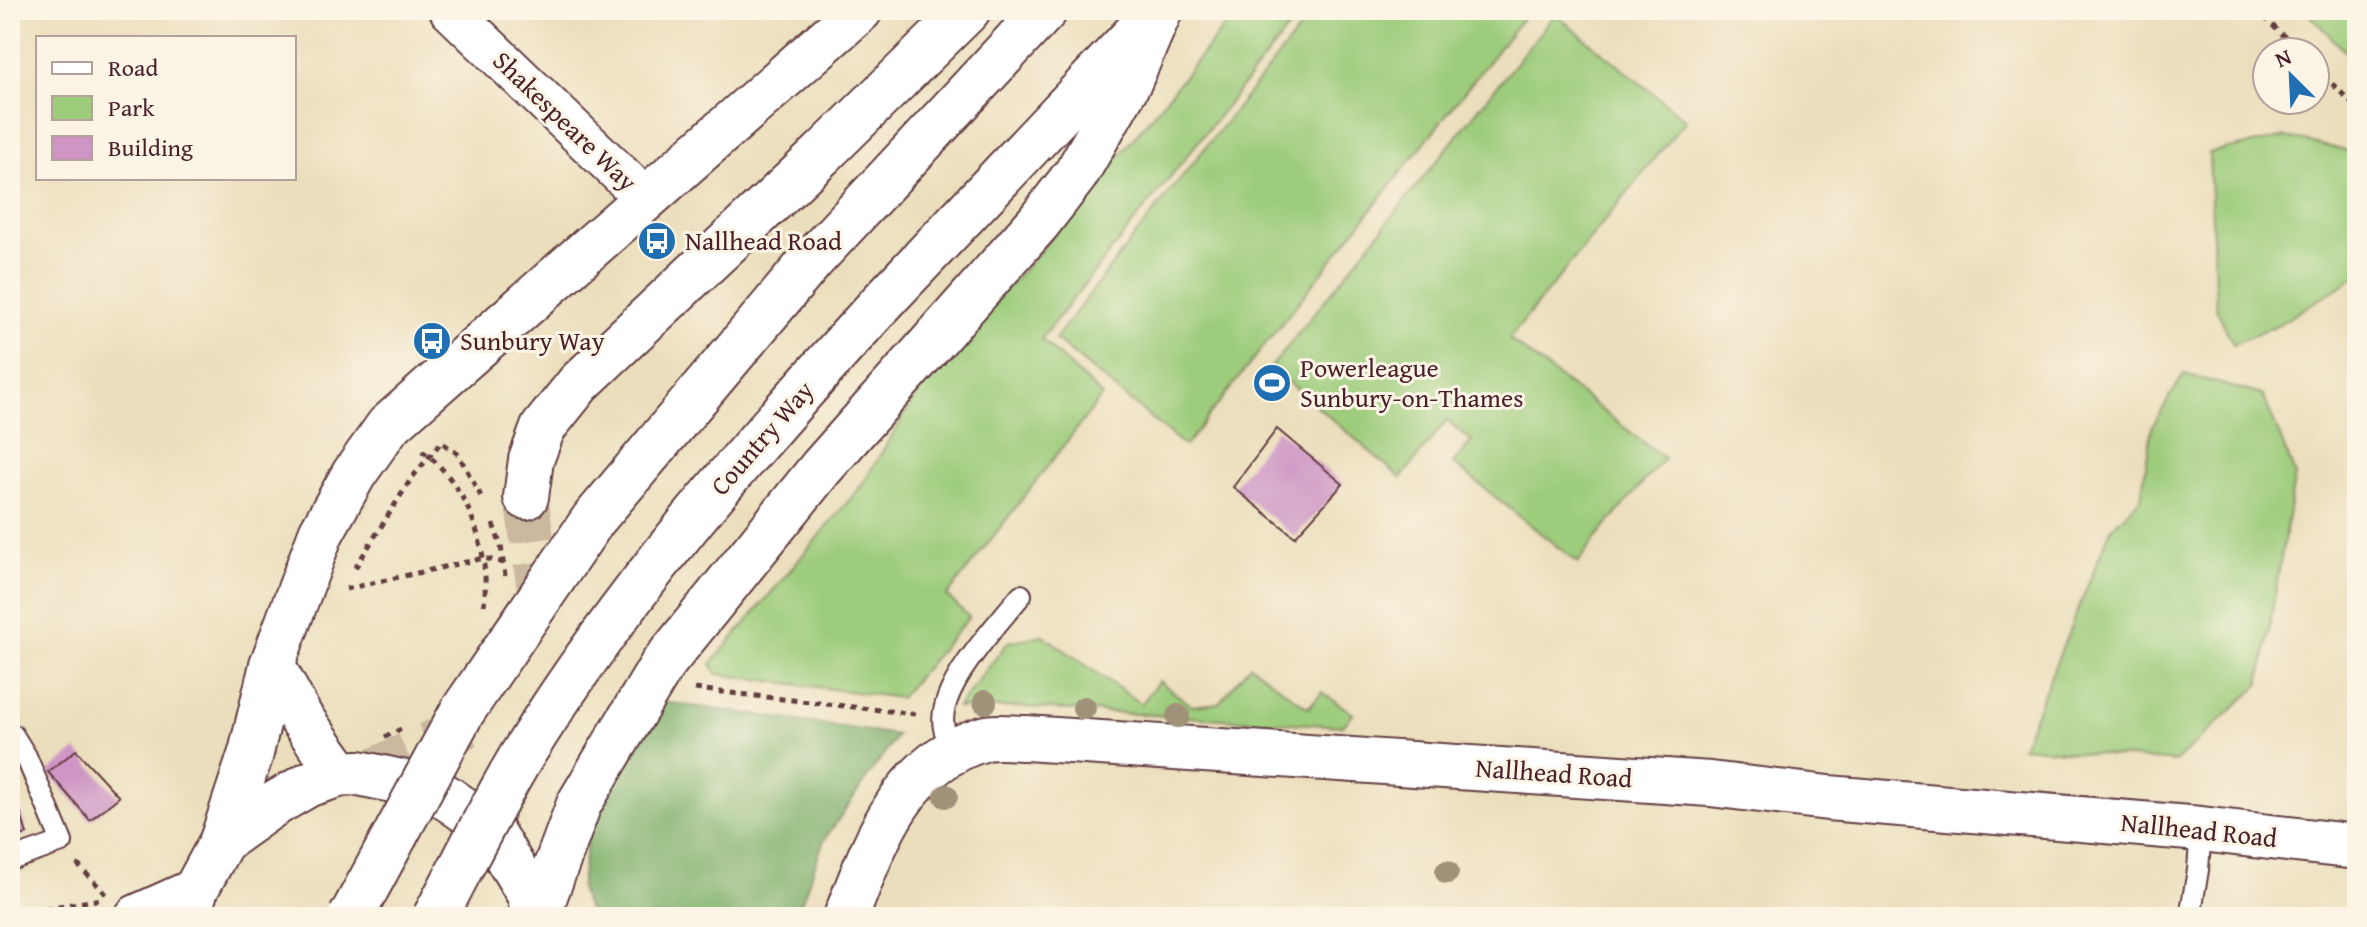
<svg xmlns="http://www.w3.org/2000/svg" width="2367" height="927" viewBox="0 0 2367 927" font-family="'Gentium Book Plus',serif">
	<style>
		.green { fill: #9dcc7b; stroke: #747653; stroke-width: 2 }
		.forest { fill: #7eb06b; stroke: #64684b; stroke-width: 2 }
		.building { fill: #ce95c5 }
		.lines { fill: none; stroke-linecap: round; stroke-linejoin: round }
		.trunk-tunnel { stroke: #cbb89f; stroke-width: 44; stroke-dasharray: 44 22; stroke-linecap: butt }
		.service-casing { stroke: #623c41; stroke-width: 24 }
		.minor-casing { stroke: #623c41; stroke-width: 44 }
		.tertiary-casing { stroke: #623c41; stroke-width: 48 }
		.trunk-casing { stroke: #623c41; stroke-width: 48 }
		.path { stroke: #623c41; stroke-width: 5; stroke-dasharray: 6 6; stroke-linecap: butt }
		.service { stroke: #fff; stroke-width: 20 }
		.minor { stroke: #fff; stroke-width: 40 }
		.tertiary { stroke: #fff; stroke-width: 44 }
		.trunk { stroke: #fff; stroke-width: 44 }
		.trunk-bridge-casing { stroke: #623c41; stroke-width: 48; stroke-linecap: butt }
		.trunk-bridge { stroke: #fff; stroke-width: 44 }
		.tree { fill: #a09279 }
		.labels { text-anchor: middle; stroke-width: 6; stroke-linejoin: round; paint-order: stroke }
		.street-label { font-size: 26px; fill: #4a1f2b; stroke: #fcf5e5 }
		.poi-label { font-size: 26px; fill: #4a1f2b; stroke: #fcf5e5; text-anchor: start }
	</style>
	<rect width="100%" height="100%" fill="#fcf5e5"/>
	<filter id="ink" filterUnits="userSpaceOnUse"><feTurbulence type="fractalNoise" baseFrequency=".0125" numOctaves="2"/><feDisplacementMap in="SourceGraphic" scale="16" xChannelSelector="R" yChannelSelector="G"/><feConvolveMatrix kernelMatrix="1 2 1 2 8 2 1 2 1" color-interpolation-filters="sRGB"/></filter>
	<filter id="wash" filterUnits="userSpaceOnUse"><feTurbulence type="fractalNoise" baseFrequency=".006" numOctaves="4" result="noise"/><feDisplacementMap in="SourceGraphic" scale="32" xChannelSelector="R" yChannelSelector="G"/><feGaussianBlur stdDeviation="1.8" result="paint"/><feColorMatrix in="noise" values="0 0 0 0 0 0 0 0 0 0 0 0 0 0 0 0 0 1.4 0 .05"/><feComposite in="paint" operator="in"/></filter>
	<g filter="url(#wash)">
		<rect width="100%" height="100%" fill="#ebdebc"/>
		<!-- green -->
		<g class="green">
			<path d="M1238,10h65l-262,329 61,57 -155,200 22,21 -69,81 -183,-24 -6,-10 151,-179 66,-109 130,-145z"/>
			<path d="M1315,10h214l-344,436 -130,-107 67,-87z"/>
			<path d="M2305,10h52v54z"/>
			<path d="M1555,14l131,106 -177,219 155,119 -69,81 -17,24 -125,-100 19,-22 -25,-21 -46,58 -130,-111z"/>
			<path d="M2286,137l71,16v123l-80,49 -44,19 -17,-36 -7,-155z"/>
			<path d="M2184,374l79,21 32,79 -35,210 -85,78 -153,-15 89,-219 30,-30 11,-71z"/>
			<path d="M1043,635l98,69 18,-23 33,25 27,-3 31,-38 58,43 14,-16 31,22 -10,12 -325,-19 -61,1 51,-66z"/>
		</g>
		<!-- forest -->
		<path class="forest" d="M663,702l234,33 -73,105 -28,77h-205l-11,-28 9,-60z"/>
		<g id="blocks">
			<!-- building -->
			<g class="building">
				<path d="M1277,429l66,55 -48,53 -62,-50z"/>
				<path d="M76,750l43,47 -29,23 -42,-48z"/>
				<path d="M10,778l17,56 -17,5z"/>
			</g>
		</g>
	</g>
	<g filter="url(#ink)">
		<use href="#blocks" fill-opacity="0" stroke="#623c41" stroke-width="2"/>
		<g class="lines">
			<!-- trunk-tunnel -->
			<g class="trunk-tunnel">
				<path d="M526,497l13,92 -5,34"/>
				<path d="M368,773l103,-49"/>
			</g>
			<!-- service casing -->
			<g class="service-casing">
				<g id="service">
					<path d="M955,750c-4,-7 -10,-15 -11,-22 -9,-39 54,-104 77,-133"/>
					<path d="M10,860l52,-18 -36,-86 -13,-21"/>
					<path d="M2190,917l8,-47 3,-41"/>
				</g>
			</g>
			<!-- minor casing -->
			<g class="minor-casing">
				<path id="minor" d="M450,10l195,188"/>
			</g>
			<!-- tertiary casing -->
			<g class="tertiary-casing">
				<g id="tertiary">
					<path d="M272,665l29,53 40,56"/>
					<path d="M222,841l29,-88 21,-88 49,-132 33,-59 34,-48 472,-416"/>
					<path d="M137,917l58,-26"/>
					<path d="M188,917l7,-26 27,-50 49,-35 38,-22 32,-10 18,-1 75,16 54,37 41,68 5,23"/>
					<path d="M846,917c28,-72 54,-154 137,-178 13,-4 30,-1 43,-1l684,46 118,14 373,31 156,18"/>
				</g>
			</g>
			<!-- trunk casing -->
			<g class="trunk-casing">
				<g id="trunk">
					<path d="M811,261l234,-251"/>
					<path d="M886,298l254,-269"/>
					<path d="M526,497l5,-37 12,-32 36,-45 244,-230 145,-143"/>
					<path d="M537,917l42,-113 83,-139 159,-197 217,-245 38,-49 54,-94 30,-70"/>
				</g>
			</g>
			<!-- path -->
			<g class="path">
				<path d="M2254,10l11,8 35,34"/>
				<path d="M2315,67l42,41"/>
				<path d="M422,451c46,33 69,100 62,154"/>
				<path d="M493,524l8,22 4,30"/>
				<path d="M355,568l56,-89 30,-37 17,12 25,46"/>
				<path d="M346,589l138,-31 20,5"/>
				<path d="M695,689l220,25"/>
				<path d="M385,737l20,-10"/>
				<path d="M77,864l29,30"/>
				<path d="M10,914l92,-15"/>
			</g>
			<!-- service -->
			<use href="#service" class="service"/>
			<!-- minor -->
			<use href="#minor" class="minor"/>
			<!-- tertiary -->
			<use href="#tertiary" class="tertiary"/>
			<!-- trunk -->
			<use href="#trunk" class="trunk"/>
			<!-- trunk-bridge casing -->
			<g class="trunk-bridge-casing">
				<g id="trunk-bridge">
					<path d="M351,917l111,-205 131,-192 218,-259"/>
					<path d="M435,917c28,-53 55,-108 86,-160 103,-167 233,-314 365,-459"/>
				</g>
			</g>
			<!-- trunk-bridge -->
			<use href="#trunk-bridge" class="trunk-bridge"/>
		</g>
		<!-- trees -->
		<g class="tree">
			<circle cx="985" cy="702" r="12"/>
			<circle cx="1084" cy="708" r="12"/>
			<circle cx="1178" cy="716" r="12"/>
			<circle cx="946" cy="796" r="12"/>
			<circle cx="1447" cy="872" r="12"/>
		</g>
	</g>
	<!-- icons -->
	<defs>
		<g id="bus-disc" transform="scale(2)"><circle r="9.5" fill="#1f6fb2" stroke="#fcf5e5"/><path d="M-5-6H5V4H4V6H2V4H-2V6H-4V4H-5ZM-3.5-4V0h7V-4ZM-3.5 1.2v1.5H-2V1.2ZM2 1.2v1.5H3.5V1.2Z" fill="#fff"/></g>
		<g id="stadium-disc" transform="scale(2)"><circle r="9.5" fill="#1f6fb2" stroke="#fcf5e5"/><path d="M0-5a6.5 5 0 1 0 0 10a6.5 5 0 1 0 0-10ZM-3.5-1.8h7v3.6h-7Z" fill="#fff"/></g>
	</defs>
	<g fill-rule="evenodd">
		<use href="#bus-disc" x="657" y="241"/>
		<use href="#bus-disc" x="432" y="341"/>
		<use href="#stadium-disc" x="1272" y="383"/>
	</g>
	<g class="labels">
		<!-- street labels -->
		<g class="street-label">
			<text transform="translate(565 121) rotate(44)" y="9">Shakespeare Way</text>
			<text transform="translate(762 438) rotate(-49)" y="9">Country Way</text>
			<text transform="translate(1554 773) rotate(4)" y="9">Nallhead Road</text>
			<text transform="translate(2199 830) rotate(6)" y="9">Nallhead Road</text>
		</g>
		<!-- poi labels -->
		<g class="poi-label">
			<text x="685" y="250">Nallhead Road</text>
			<text x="460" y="350">Sunbury Way</text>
			<text x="1300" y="377">Powerleague<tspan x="1300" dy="30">Sunbury-on-Thames</tspan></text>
		</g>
	</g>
	<!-- margin -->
	<rect width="2367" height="927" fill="none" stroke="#fcf5e5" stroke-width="40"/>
	<!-- legend -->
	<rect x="36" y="36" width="260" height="144" fill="#fcf5e5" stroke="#b59f9b" stroke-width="2"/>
	<rect x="52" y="62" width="40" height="12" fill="#ffffff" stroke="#b59f9b" stroke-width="2"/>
	<text x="108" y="76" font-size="24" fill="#4a1f2b">Road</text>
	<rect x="52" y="96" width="40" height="24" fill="#9dcc7b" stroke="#b59f9b" stroke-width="2"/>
	<text x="108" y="116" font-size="24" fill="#4a1f2b">Park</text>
	<rect x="52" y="136" width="40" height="24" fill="#ce95c5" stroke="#b59f9b" stroke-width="2"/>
	<text x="108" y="156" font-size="24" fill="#4a1f2b">Building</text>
	<!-- north arrow -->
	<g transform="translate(2291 76) rotate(336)"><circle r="38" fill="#fcf5e5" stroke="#b59f9b" stroke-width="2"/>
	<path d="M0-6L14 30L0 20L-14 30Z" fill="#1f6fb2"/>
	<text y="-12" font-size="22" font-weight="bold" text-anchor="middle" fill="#4a1f2b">N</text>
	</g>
</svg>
